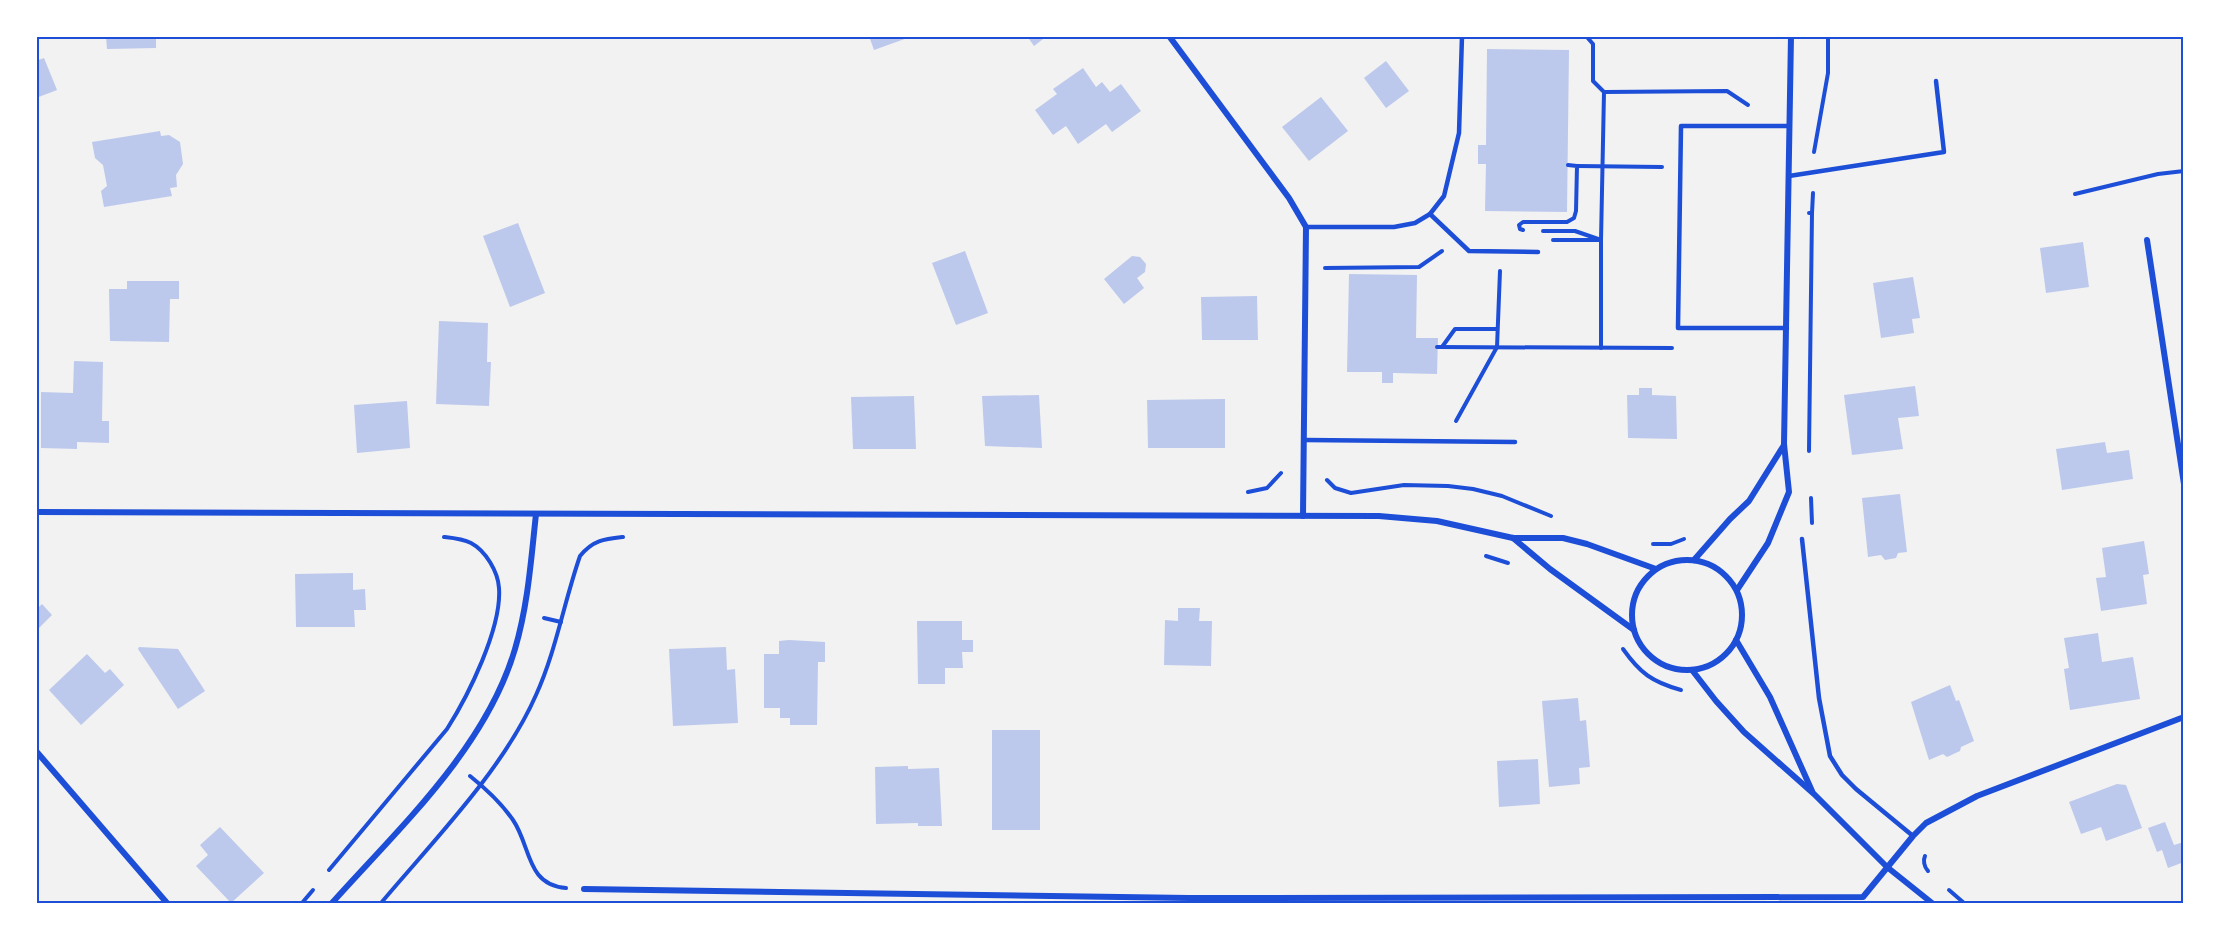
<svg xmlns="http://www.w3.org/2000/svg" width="2220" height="939" viewBox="0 0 2220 939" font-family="Roboto,sans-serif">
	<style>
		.building { fill: #bdc9ec }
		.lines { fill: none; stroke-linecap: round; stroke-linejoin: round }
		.path { stroke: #1d4ed8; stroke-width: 4 }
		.service { stroke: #1d4ed8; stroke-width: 4.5 }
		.minor { stroke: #1d4ed8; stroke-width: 6 }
		.neatline { fill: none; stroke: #1d4ed8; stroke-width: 2 }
	</style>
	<rect width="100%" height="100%" fill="#f2f2f2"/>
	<!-- building -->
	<g class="building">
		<path d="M106,36h50v12l-49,1z"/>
		<path d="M869,36h44l-39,14z"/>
		<path d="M1027,36h20l-13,10z"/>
		<path d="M1487,49l82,1 -2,162 -82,-1 1,-47h-8v-19h8z"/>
		<path d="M44,58l13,32 -21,8v-37z"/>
		<path d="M1386,61l23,30 -23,17 -22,-30z"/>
		<path d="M1083,68l13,19 6,-5 8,10 11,-8 20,27 -29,21 -6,-8 -28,20 -12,-18 -13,9 -18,-25 22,-16 -4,-5z"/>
		<path d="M1321,97l27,34 -39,30 -27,-34z"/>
		<path d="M160,131l1,5 8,-1 11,7 3,22 -7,11 1,12 -7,1 2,8 -68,11 -3,-16 6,-5 -4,-21 -8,-7 -3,-16z"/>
		<path d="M518,223l27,70 -35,14 -27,-71z"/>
		<path d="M2083,242l6,45 -43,6 -6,-45z"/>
		<path d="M965,251l23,62 -32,12 -24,-62z"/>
		<path d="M1132,256l8,1 6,7 -1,8 -8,6 7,10 -20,16 -20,-25z"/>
		<path d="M1349,274l68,1 -1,63h22l-1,36 -44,-1v10h-11v-11h-35z"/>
		<path d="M1913,277l7,41 -8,1 2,14 -33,5 -8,-55z"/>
		<path d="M127,281h52v18h-9l-1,43 -59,-1 -1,-52h18z"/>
		<path d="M1257,296l1,44h-56l-1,-43z"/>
		<path d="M439,321l49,2 -1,39h4l-2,44 -53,-2z"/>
		<path d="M74,361l29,1 -1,59h7v22l-32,-1v7l-36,-1v-56l32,1z"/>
		<path d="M1915,386l4,30 -21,2 5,31 -51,6 -8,-60z"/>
		<path d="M1639,388h13v7l24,1 1,43 -49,-1 -1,-43h12z"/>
		<path d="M1039,395l3,53 -57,-2 -3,-50z"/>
		<path d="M914,396l2,53h-63l-2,-52z"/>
		<path d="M1225,399v49h-77l-1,-48z"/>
		<path d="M407,401l3,47 -53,5 -3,-48z"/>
		<path d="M2105,442l2,11 22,-3 4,29 -71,11 -6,-41z"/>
		<path d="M1900,494l7,58 -9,1 -2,5 -11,2 -4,-5 -13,2 -6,-59z"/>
		<path d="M2144,541l5,33 -6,1 4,29 -46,7 -5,-33 10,-1 -4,-29z"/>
		<path d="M353,573v17l12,-1 1,21h-12l1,17h-59l-1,-53z"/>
		<path d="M42,604l10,11 -16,16v-21z"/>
		<path d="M1178,608h22l-1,13h13l-1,45 -47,-1 1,-45 13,1z"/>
		<path d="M917,621h45v19h11v12h-11l1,16h-18v16h-27z"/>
		<path d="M2098,633l4,29 31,-5 7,42 -70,11 -6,-41 5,-1 -5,-30z"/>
		<path d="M789,640l36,2v20h-7l-1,63h-27v-7h-10v-10h-16v-54h15v-13z"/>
		<path d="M139,647l39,2 27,42 -27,18 -40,-60z"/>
		<path d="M726,647l1,23 8,-1 3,54 -65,3 -4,-77z"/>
		<path d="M87,654l18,19 5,-4 14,16 -43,40 -32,-35z"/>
		<path d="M1950,685l6,16 3,-1 15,41 -13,6 -1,4 -13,6 -4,-3 -14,6 -18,-58z"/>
		<path d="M1578,698l2,23 6,-1 4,47 -11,1 1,16 -31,3 -7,-86z"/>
		<rect x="992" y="730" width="48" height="100"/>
		<path d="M1538,759l2,45 -41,3 -2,-46z"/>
		<path d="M908,766v3l31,-1 3,58h-24v-3l-42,1 -1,-57z"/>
		<path d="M2117,784l9,1 16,43 -36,13 -5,-14 -20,7 -12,-32z"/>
		<path d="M2165,822l9,23 10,-3v20l-16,6 -6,-18 -5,2 -9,-24z"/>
		<path d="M220,827l44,46 -33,30 -35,-37 12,-11 -8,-10z"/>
	</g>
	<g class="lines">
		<!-- path -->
		<g class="path">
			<path d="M1586,36l7,8v37l11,11"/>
			<path d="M1814,152l14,-79v-37"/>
			<path d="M1577,166l85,1"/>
			<path d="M2075,194l83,-20 26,-3"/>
			<path d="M1812,213l1,-20"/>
			<path d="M1523,230l-3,-1 -1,-4 4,-3h44l7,-4 2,-7 1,-45 -9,-1"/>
			<path d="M1543,231h32l26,9v108"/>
			<path d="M1553,240h48l3,-148 123,-1 21,14"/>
			<path d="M1325,268l94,-1 23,-16"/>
			<path d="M1437,347l235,1"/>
			<path d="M1442,347l13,-18h42"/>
			<path d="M1456,421l41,-74 3,-76"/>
			<path d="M1809,451l3,-238h-3"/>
			<path d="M1327,480l8,8 16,5 53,-8 44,1 25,3 29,7 49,20"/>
			<path d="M1248,492l19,-4 14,-15"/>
			<path d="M1811,498l1,25"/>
			<path d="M1653,544h18l13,-5"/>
			<path d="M1486,556l22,7"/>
			<path d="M544,618l17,4"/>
			<path d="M1623,649c17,24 29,33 58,41"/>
			<path d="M470,776c15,12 32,28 43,44 18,26 13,65 53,68"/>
			<path d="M1925,856c-2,4 -1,11 3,15"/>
			<path d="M329,870l118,-141c21,-33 55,-101 52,-141 -1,-16 -13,-37 -28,-45 -8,-4 -18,-5 -27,-6"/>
			<path d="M1949,890l15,13"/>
			<path d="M302,903l11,-13"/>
			<path d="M381,903c53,-63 122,-133 155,-208 20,-44 28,-93 44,-139 13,-16 24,-17 43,-19"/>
		</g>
		<!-- service -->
		<g class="service">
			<path d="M1789,176l155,-24 -8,-71"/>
			<path d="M1430,214l39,37 69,1"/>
			<path d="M1306,227h88l21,-4 15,-9 14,-18 15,-63 3,-97"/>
			<path d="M1787,328h-109l3,-202h108"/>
			<path d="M1305,440l210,2"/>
			<path d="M1802,539l17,159 11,58 12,19 14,14 57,47"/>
		</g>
		<!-- minor -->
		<g class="minor">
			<path d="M1169,36l120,162 17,29 -3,289"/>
			<path d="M2147,240l37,244"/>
			<path d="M36,512l1343,4 58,5 76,17h50l24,6 69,25"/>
			<path d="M1513,538l37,31 84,61"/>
			<circle cx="1687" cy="615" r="55"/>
			<path d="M1694,560l36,-41 19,-18 35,-56"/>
			<path d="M1737,590l31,-47 21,-51 -5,-48 7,-408"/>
			<path d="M1736,640l34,57 42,94"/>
			<path d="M1692,670l24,31 28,31 70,62 73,73 45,36"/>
			<path d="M36,751l131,152"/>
			<path d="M584,889l605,9 674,-1 50,-61 13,-13 51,-27 207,-79"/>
			<path d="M332,903c67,-75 154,-155 183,-254 13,-44 16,-89 21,-135"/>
		</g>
	</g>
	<!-- border -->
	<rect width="2220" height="939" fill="none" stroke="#ffffff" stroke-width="75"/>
	<rect x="38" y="38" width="2144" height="864" class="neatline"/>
</svg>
